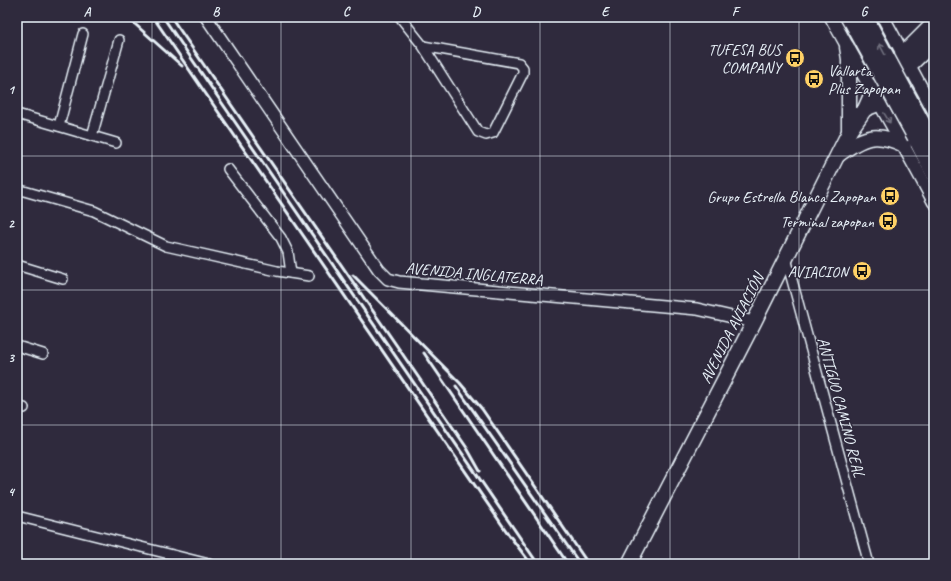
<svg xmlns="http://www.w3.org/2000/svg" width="951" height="581" viewBox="0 0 951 581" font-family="Caveat,sans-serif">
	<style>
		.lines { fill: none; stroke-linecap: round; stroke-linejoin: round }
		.minor-casing { stroke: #e8f1f8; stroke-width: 12 }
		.tertiary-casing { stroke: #e8f1f8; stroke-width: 14 }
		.secondary-casing { stroke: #e8f1f8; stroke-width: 15 }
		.primary-casing { stroke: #e8f1f8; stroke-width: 17 }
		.trunk-casing { stroke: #e8f1f8; stroke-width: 18 }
		.minor { stroke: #2f2a3d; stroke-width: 9 }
		.tertiary { stroke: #2f2a3d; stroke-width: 11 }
		.secondary { stroke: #2f2a3d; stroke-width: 12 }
		.primary { stroke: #2f2a3d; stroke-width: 14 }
		.trunk { stroke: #2f2a3d; stroke-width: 15 }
		.rail { stroke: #e8f1f8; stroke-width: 3 }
		.trunk-bridge-casing { stroke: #e8f1f8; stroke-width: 18; stroke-linecap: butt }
		.trunk-bridge { stroke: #2f2a3d; stroke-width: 15 }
		.oneway { stroke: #70707e }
		.grid { fill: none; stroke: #e8f1f8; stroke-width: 1; stroke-opacity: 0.55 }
		.labels { text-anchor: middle; stroke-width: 3; stroke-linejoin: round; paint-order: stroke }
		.poi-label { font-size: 16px; fill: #e8f1f8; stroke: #2f2a3d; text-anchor: end }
		.street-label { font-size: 16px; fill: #e8f1f8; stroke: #2f2a3d }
		.neatline { fill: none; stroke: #e8f1f8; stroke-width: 1.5 }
		.grid-label { font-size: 13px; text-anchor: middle; font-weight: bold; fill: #e8f1f8 }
	</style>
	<rect width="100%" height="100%" fill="#2f2a3d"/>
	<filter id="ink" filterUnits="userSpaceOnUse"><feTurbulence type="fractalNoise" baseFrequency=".025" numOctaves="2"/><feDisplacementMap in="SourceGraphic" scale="8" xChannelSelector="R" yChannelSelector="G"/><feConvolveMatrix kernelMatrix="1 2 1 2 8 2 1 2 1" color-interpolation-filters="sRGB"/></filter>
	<g filter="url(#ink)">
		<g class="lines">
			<!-- minor casing -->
			<g class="minor-casing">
				<g id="minor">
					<path d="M400,17l23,29 55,86 8,3 7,-2 30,-60v-5l-4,-5 -96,-17"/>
					<path d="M17,114l99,29"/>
					<path d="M59,126l24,-92"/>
					<path d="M92,136l27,-96"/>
					<path d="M228,169l53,69 7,14 3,21"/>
					<path d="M17,189l77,22 72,35 111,25 32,5"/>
					<path d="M786,258l83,306"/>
					<path d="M17,265l46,14"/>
					<path d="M17,346l26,8"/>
					<path d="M17,407l7,1"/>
					<path d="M17,516l192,48"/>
				</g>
			</g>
			<!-- tertiary casing -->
			<g class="tertiary-casing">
				<path id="tertiary" d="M206,17l173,253 9,9 11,3 298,27 57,13"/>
			</g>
			<!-- secondary casing -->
			<g class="secondary-casing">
				<g id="secondary">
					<path d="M831,17c34,62 70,122 103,185"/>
					<path d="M883,17l51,94"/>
				</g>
			</g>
			<!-- primary casing -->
			<g class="primary-casing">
				<g id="primary">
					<path d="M847,47l2,12v73"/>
					<path d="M865,109l13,-5 31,-38 25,-24"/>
					<path d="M838,155c25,-18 37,-24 66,-10"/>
					<path d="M629,564l125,-242 95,-190 16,-23 7,-16 31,-39 31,-31"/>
				</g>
			</g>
			<!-- trunk casing -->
			<g class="trunk-casing">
				<g id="trunk">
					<path d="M927,132l7,12"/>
					<path d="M915,137l19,37"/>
				</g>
			</g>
			<!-- minor -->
			<use href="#minor" class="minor"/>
			<!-- tertiary -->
			<use href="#tertiary" class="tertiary"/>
			<!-- secondary -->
			<use href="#secondary" class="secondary"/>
			<!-- primary -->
			<use href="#primary" class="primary"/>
			<!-- trunk -->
			<use href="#trunk" class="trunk"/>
			<!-- rail -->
			<g class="rail">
				<path d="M127,17l55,49"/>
				<path d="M153,17l356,518 22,29"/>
				<path d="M163,17l375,547"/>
				<path d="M171,17l296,431 13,23"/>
				<path d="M353,275l107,108 22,26 103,150"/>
				<path d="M424,353l144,211"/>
				<path d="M456,386l124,178"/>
			</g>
			<!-- trunk-bridge casing -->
			<g class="trunk-bridge-casing">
				<g id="trunk-bridge">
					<path d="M865,17l62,115"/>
					<path d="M852,22l63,115"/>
				</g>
			</g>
			<!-- trunk-bridge -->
			<use href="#trunk-bridge" class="trunk-bridge"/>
		</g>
		<!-- one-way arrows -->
		<defs><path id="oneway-shaft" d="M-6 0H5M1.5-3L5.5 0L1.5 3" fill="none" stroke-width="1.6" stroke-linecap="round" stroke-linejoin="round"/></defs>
		<g class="oneway">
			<use href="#oneway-shaft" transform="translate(882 49) rotate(-118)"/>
			<use href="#oneway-shaft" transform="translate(887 118) rotate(58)"/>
		</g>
	</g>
	<!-- grid -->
	<path class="grid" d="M152,17v547M281,17v547M411,17v547M540,17v547M670,17v547M799,17v547M17,156h917M17,290h917M17,425h917"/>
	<!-- icons -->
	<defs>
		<g id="bus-disc" transform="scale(1)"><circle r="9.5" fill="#ffd166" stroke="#2f2a3d"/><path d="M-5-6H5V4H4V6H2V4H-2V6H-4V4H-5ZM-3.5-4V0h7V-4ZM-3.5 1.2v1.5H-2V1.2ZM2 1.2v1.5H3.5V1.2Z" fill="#111"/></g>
	</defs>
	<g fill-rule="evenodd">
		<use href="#bus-disc" x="795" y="58"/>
		<use href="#bus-disc" x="814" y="79"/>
		<use href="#bus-disc" x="890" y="196"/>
		<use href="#bus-disc" x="888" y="221"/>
		<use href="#bus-disc" x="862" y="271"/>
	</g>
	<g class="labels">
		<!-- poi labels -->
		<g class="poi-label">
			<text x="781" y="55">TUFESA BUS<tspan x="781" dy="18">COMPANY</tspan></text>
			<text x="828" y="76" text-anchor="start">Vallarta<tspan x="828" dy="18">Plus Zapopan</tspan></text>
			<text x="876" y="202">Grupo Estrella Blanca Zapopan</text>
			<text x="874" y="227">Terminal zapopan</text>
			<text x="848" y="277">AVIACION</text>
		</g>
		<!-- street labels -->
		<g class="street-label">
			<text transform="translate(474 273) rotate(5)" y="6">AVENIDA INGLATERRA</text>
			<text transform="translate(731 328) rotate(-63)" y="6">AVENIDA AVIACIÓN</text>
			<text transform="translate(842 407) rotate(75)" y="6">ANTIGUO CAMINO REAL</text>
		</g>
	</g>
	<!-- margin -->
	<rect width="951" height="581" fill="none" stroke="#2f2a3d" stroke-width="44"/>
	<rect x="22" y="22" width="907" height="537" class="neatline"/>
	<g class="grid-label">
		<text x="87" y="16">A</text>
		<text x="216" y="16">B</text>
		<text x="346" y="16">C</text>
		<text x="476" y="16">D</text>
		<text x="605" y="16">E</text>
		<text x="735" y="16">F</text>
		<text x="864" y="16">G</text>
		<text x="11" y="94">1</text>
		<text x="11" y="228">2</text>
		<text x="11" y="362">3</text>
		<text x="11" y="496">4</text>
	</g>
</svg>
